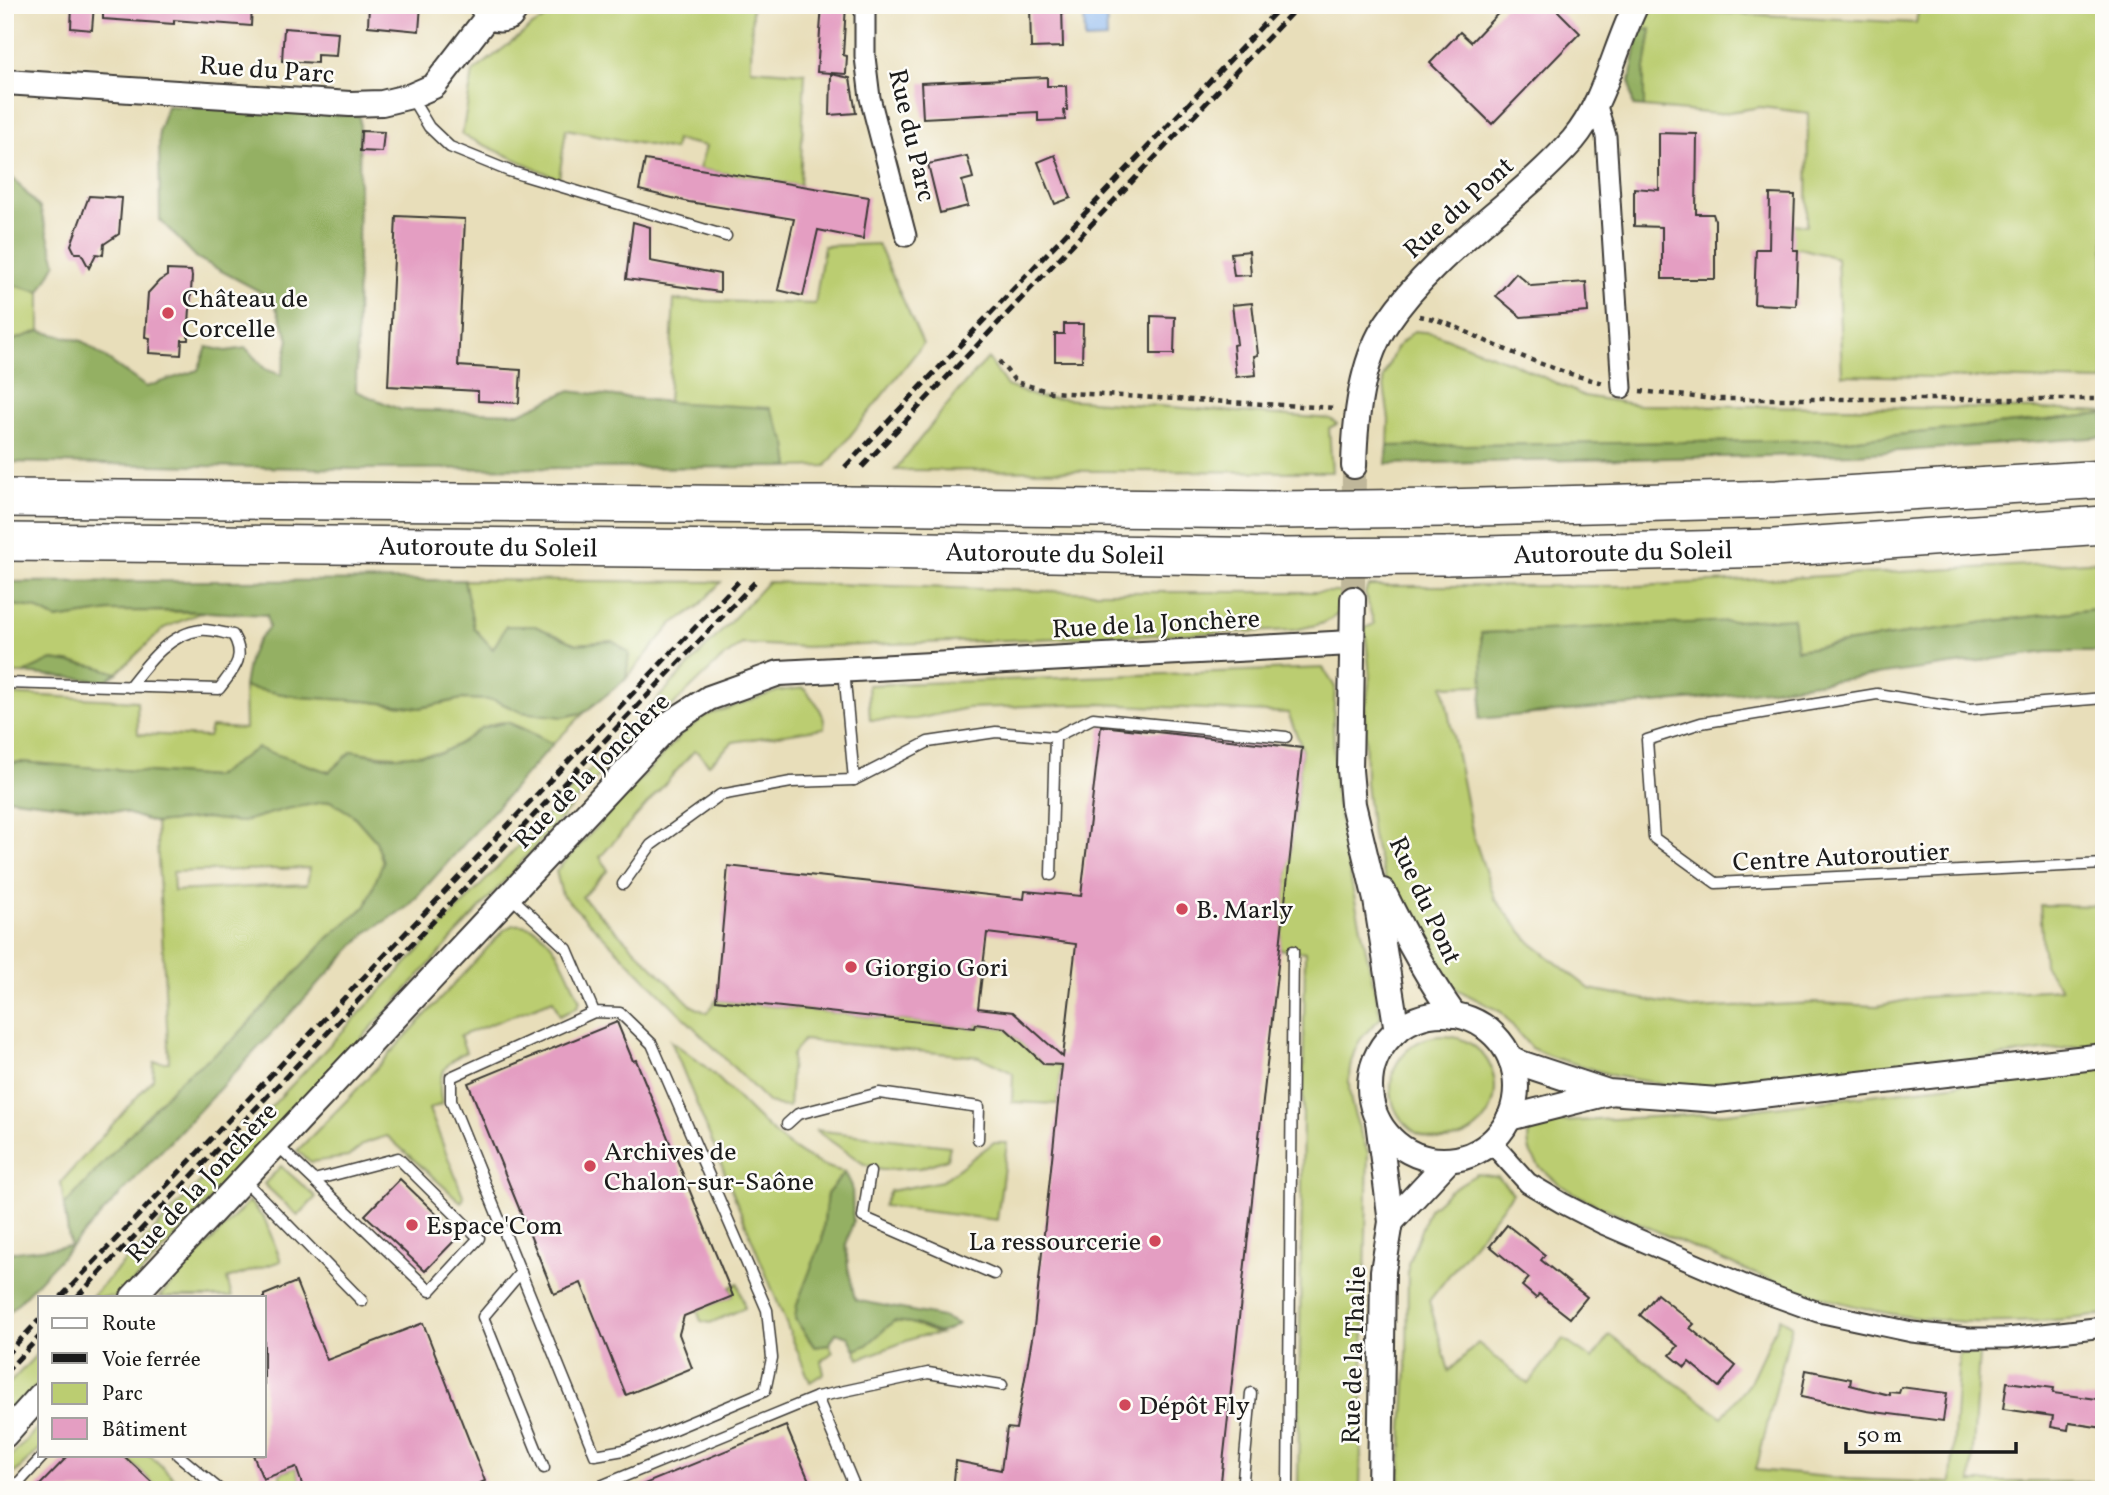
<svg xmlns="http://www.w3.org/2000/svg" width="2109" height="1495" viewBox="0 0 2109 1495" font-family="Vollkorn,serif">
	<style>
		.green { fill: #bbcd71; stroke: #6c7446; stroke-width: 2; fill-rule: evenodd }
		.forest { fill: #94b063; stroke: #586640; stroke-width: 2 }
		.water { fill: #84b3ef; stroke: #506886; stroke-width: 2 }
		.building { fill: #e49ec2; fill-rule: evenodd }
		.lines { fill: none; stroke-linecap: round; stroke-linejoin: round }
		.tertiary-tunnel { stroke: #bfb79a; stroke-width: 24; stroke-dasharray: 24 12; stroke-linecap: butt }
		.service-casing { stroke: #3b3934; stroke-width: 13 }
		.minor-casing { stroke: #3b3934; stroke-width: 23 }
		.tertiary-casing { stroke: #3b3934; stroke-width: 28 }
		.motorway-casing { stroke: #3b3934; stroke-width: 40 }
		.path { stroke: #3b3934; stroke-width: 4.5; stroke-dasharray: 5 5; stroke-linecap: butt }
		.service { stroke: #fff; stroke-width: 10 }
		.minor { stroke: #fff; stroke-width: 19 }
		.tertiary { stroke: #fff; stroke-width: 24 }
		.motorway { stroke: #fff; stroke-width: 37 }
		.rail { stroke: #1c1c1c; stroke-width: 5; stroke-dasharray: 10 5; stroke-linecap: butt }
		.motorway-bridge-casing { stroke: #3b3934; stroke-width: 40; stroke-linecap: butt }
		.motorway-bridge { stroke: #fff; stroke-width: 37 }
		.poi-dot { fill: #d1495b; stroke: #fdfcf7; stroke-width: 2.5 }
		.labels { text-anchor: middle; stroke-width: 5; stroke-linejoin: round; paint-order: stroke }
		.street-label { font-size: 26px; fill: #1c1c1c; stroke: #fdfcf7 }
		.poi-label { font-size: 26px; fill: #1c1c1c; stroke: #fdfcf7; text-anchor: start }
	</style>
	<rect width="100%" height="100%" fill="#fdfcf7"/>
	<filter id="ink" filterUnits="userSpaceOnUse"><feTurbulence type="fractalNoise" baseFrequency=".0143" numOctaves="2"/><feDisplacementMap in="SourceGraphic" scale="14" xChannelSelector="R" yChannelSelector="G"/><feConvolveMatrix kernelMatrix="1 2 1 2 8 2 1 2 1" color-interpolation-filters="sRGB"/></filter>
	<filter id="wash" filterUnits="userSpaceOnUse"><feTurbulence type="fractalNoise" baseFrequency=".00686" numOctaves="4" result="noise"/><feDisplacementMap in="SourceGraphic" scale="28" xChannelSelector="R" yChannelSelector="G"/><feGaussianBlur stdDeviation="1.57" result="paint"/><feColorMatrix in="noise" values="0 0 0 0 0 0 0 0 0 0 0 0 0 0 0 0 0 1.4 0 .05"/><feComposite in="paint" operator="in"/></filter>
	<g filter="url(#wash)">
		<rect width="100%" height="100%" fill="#e8deba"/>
		<!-- green -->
		<g class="green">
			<path d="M567,5h185l-1,64 54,4 -5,113 -101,-17 7,-23 -30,-6 -2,10 -108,-21 -7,50 -97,-44 11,-63 58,-45z"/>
			<path d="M1919,5h185v376l-262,-6 -5,-117 -37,-10 -27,1v-26l34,2 1,-112 -47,-6 -44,7 -73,-7v-32l7,-46 -12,1 9,-21 268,14z"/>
			<path d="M878,244l45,100 -97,122 -36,1 -3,-23 -119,-42 6,-102 141,4 9,-58z"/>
			<path d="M5,283l35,9v39l-35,12z"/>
			<path d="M1414,331l19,2 82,31 69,32 55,9 401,4 64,3v2l-258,26 -458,6 1,-26 -6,-42 13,-30z"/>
			<path d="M988,358l19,28 29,11 295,22 6,5 -8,4 3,44 -437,-2 65,-81z"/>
			<path d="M2104,561v47l-118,14 -190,28 -3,-31 -312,14 2,52 -40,1 30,149 22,64 36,44 59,46 104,20 121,-6 62,3 46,-9 138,-8 -17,-24 -4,-60 64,1v137l-365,47 -72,-5 -52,-9 -66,-20 -18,-8 -30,-36 -45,-23 -14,-16 -33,-49 -23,-43 -14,-45 -6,-53 -1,-71 5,-36 -5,-48 9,-4 -9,-31 3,-7h270z"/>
			<path d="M464,580l257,2 -24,26 -25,16 -46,55 3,-26 -16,-12 -37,3 -41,-18 -42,24 -19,-22z"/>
			<path d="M768,582l310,10h264l-2,21 -16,10 -29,7 -489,17 -64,-3 -24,18 -122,117 -195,217 -282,301h-28z"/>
			<path d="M13,605l22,3 21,11 54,-8 92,1 -38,16 -47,45 -22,-7 -42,-6 -29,13h-19v-67z"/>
			<path d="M1323,668l12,19 -2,34 2,68 18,102 28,127c-7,7 -17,15 -22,24 -21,37 -5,75 9,110l-8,338h-62l7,-538 -26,-3 23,-201 -14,-35 -189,-9 -131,4 -52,11 -46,1 -2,-35z"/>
			<path d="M244,687l55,10 66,4 55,7 42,-9 32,1 27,12 42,5 22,-5 -32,32c-11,-5 -38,-22 -49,-22 -25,1 -39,22 -61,30 -22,8 -69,3 -91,-1l-23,21 -72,-24 -43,29 -194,-15 -15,2v-70l132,7 1,33 70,3 3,-10 34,2z"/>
			<path d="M804,688c9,12 22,24 20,40l-91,14 -24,22 -14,-14 -95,107 8,13 -26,27 110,109 15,7 9,-13 259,28 1,-4 29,4 39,35 18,2 -4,39 -46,-2 1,-29 -33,-16 -177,-17 -11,15 -3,52 -12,-1 -9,-4 -206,-207 -6,-24 124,-135 25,-20 73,-25z"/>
			<path d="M330,801l23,14 23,26 7,21 -17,44 -37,31 -96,103 -54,41 -115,125 -3,-24 92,-103 1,-17h15l-13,-239 49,-5 36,4 45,-13zM310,868l-3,16 -133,7 -1,-19z"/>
			<path d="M513,925c39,-4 54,48 67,76l-3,6 -17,9 -7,-16 -93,36 6,16c-24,11 -30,27 -24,52l-13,5 35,89 -3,4 -74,-66 -22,7 -17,14 -37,5 -14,-11 50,-51 157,-170z"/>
			<circle cx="1443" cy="1088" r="52"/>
			<path d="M671,1041c12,9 26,18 38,29 42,38 78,90 136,102l-18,22 -5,46 -27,79 19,28 15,-2 4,7 -12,9 3,12 -14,9z"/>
			<path d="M2104,1066v249c-73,9 -149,12 -222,-3 -86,-17 -163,-52 -243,-89 -33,-15 -87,-33 -106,-66 -6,-9 -5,-20 -4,-30l31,-5 166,-9z"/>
			<path d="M815,1130l135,16 -3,13 -27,9 -39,2 -17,-6z"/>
			<path d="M993,1143h14l-10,77 -114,-14 7,-15 52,-10z"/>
			<path d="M281,1166l35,31 -18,19 -34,-32z"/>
			<path d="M1477,1174l21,3 15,16 -84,108 20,70 29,-28 50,41 35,-45 29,20 18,-24 112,82 28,-35 30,-64 12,7 -36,145 92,9 103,4 8,-130 20,1 -8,128h133v8h-705l8,-121 1,-105 21,-55 20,-18z"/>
			<path d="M249,1201l16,19 16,41 -54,18 5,18h-73z"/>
			<path d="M738,1283l7,25 -35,15 -9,-2 -4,-11 36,-14 -3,-9z"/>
			<path d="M894,1321l17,2 28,11 -22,3 -58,22 -4,-9 12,-5z"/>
			<path d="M40,1351v31l-35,38v-32z"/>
			<path d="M40,1425v24l-24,23 -10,3 -1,-12z"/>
			<path d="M123,1455h27l36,35h-26z"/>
			<path d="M296,1467l8,23h-19l-6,-16z"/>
		</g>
		<!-- forest -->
		<g class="forest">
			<path d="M1651,29l-7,46v32l-11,-1 -3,-25 9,-51z"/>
			<path d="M167,106l193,10 -4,275 45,19 119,3 48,-22 100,11 102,6 17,36 3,23 -436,2 -349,-7v-119l35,-12 42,10 64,46 52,-17 9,-23 19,4 20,-3 19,21 16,6 8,-36 -17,-41 -75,-40 -37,-38 -1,-89z"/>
			<path d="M5,142l3,31 32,35 16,55 -16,29 -35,-9z"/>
			<path d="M2104,414v23l-248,17 -470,10 2,-18 458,-6z"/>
			<path d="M464,580l10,48 19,21 13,-23h29l41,18 37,-3 16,12 -3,26 -41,33 -22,5 -42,-5 -27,-12 -32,-1 -42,9 -55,-7 -66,-4 -55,-10c4,-27 6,-40 25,-60l-2,-12 -83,-4h-74l-54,8 -21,-11 -22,-3 -8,1v-24z"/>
			<path d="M2104,608v44h-57l-349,47 -219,20 4,-34 -2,-52 312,-15 4,32 189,-28z"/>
			<path d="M52,660l43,6 22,7 -12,8 -81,-8z"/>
			<path d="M507,722l46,22 -144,162 -43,27 -361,384v-64l65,-7 -6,-40 115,-125 54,-41 96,-103 37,-31 17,-44 -7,-21 -23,-26 -23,-14 -44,8 -45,13 -36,-4 -49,5 -33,-11 -118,-14v-34l15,-2 194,15 43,-29 72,24 23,-21 31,6 58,-4 21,-11 19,-14z"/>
			<path d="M845,1172l7,14 1,36 -7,23 2,22 7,33 87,17 16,7c-23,16 -24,4 -47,-1 -5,-1 -12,-1 -17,-2l-27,24 -12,5 -6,-13 -13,-4 -7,12 -14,2 -20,-28 2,-15 25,-64 5,-46z"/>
		</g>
		<!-- water -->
		<path class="water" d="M1080,5h26l1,34 -22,1 -1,-32h-4z"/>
		<g id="blocks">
			<!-- building -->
			<g class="building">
				<path d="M72,5h22l-2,25 -21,-2z"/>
				<path d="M103,5h149l-1,21 -77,-6v4l-71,-5z"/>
				<path d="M369,5h52l-2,26 -51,-5z"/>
				<path d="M822,5h24l-3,50 4,1 -1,18 -29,-2z"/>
				<path d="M1030,5h32l1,42 -32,1z"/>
				<path d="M1506,5h46l28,28 -88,91 -62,-61 30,-31 11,10z"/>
				<path d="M284,28l54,4 -2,24 -19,-1v8l-35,-2z"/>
				<path d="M831,74l19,4 6,35 -26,2z"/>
				<path d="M1047,77v9h19l1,24h-3l1,10 -27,1v-9l-115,6 -2,-35z"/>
				<path d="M361,131l23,1 -2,20 -22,-1z"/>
				<path d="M1659,133l38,1 -1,80h17l2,6v59h-53v-52l-28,-1v-38l25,2z"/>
				<path d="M1055,155l16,43 -16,6 -17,-42z"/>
				<path d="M967,156l6,22 -11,3 6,25 -28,7 -12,-49z"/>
				<path d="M645,160l224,37 -6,42 -45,-9 -15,66 -25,-6 16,-71 -105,-17 -50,-12z"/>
				<path d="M1770,194l25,1 -2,55h5l-2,56 -42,-2 2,-55h13z"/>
				<path d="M89,196l33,2 -3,36 -15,10 -1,11 -7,-1 -7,14 -8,-15h-6l-4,-8z"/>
				<path d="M396,216l69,3 -7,147 63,4 -2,33 -41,-2v-10l-90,-5z"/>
				<path d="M633,222l17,5v34l70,13v18l-94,-13z"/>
				<path d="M1249,251l2,24 -17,1 -3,-23z"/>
				<path d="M167,270l24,1 1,5 -4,64h-6l-1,15 -32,-2 1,-15 -5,-1 3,-44 11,-12 8,-5z"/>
				<path d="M1516,273l15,13 55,-4 2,30 -67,5 -25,-21z"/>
				<path d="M1252,303l6,52 -4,1 2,19 -20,2 -3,-32 4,-1 -5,-39z"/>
				<path d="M1151,316l24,1 -1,37h-23z"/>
				<path d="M1064,324h19l-1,37h-27v-27h9z"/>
				<path d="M1101,726l201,22 -82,742h-267l3,-29 45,9 6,-42 9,1 18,-102 28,-262 -18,-1 -39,-36 -29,-4 -1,4 -259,-28 12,-134 296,33 1,-8 56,5zM987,933l89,11 -13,113 -50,-45 -35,-4z"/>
				<path d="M617,1022l16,39 3,-1 97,236 -49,20 -5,18 13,34 -66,27 -45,-112 -27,11 -86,-211z"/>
				<path d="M400,1179l59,57 -34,35 -60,-56z"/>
				<path d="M1507,1225l38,30 -4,5 46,37 -17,21 -31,-24 -3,4 -14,-12 7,-8 -39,-32z"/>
				<path d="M296,1282l31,78 96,-37 62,158 -21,9h-160l-8,-23 -33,12 -10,-24h11v-160z"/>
				<path d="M1657,1294l37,30 -4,4 46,38 -17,21 -30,-25 -4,5 -15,-12 8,-9 -38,-31z"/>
				<path d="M1806,1370l45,9 -1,6 39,10v-3l10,1 2,-6 46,6 -4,28 -76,-10 -66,-14z"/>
				<path d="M2007,1382l47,6 -1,5 51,7v28l-35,-5 -1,7 -17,-3 2,-11 -50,-7z"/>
				<path d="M786,1426l27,64h-180l-1,-1z"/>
				<path d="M69,1455h54l37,35h-125z"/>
			</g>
		</g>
	</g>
	<g filter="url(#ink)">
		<use href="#blocks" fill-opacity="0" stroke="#3b3934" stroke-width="2"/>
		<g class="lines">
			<!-- tertiary-tunnel -->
			<path class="tertiary-tunnel" d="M1353,599l1,-133"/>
			<!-- service casing -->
			<g class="service-casing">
				<g id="service">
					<path d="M411,97l18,30 21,20 59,24 217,65"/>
					<path d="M5,683l214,6c14,-19 28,-31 14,-54 -10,-2 -23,-6 -32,-5 -33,4 -54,34 -72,57"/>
					<path d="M2104,698l-134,11 -93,-15 -176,29 -54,17 7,98 62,45 388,-19"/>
					<path d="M1055,737l38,-19 193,19"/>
					<path d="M854,780l74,-38 68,-10 59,5 -4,138"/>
					<path d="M623,884l28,-39 69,-50 71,-13 63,-2 -10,-110"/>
					<path d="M511,897l56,52 27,63 -143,65v24l144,354 29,-5 141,-59 7,-33 -5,-48 -115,-266 -32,-31 -26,-1"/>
					<path d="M787,1124l11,-10 81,-21 100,14 -1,32"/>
					<path d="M277,1145l153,146 49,-53 -81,-80 -84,22"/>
					<path d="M870,1172l-7,45 131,57"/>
					<path d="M244,1180l118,121"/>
					<path d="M521,1272l-38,45 61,151"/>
					<path d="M817,1397l111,-24 74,12"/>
					<path d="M178,1455l42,35"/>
					<path d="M12,1490l32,-35"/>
					<path d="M591,1490l226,-93 39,93"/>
					<path d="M1242,1490l9,-97"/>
					<path d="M1288,1490l5,-539"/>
				</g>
			</g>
			<!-- minor casing -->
			<g class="minor-casing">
				<g id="minor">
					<path d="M865,5v52l5,41 36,138"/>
					<path d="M1596,103l10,33 16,252"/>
					<path d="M1491,1142l37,41 34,20 41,21 146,63 69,25 94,20 56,6h39l97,-11"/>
				</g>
			</g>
			<!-- tertiary casing -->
			<g class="tertiary-casing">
				<g id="tertiary">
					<path d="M481,5c6,13 15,18 29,12l9,-12"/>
					<path d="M5,82l345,22 32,-1 29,-7 23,-10 54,-70"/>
					<path d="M1354,466c1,-44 7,-105 33,-143 49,-73 128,-118 186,-183 32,-38 41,-91 63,-135"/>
					<path d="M1353,599l-3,171 3,34 23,96 21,131"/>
					<path d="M1383,891c21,43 43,85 71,124"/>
					<circle cx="1443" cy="1087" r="73"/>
					<path d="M1511,1060l97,32 110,8 386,-44"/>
					<path d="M1509,1118l99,-25"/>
					<path d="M1378,1121l13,101 -8,49 -3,219"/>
					<path d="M1391,1222l58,-62"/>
					<path d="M133,1297l540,-576 36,-23 70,-25 572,-30"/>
					<path d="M5,1435l35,-39"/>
				</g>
			</g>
			<!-- motorway casing -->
			<g class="motorway-casing">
				<g id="motorway">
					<path d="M5,498l785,7"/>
					<path d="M846,505l431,5"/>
					<path d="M1444,508l333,-9 327,-20"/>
					<path id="s1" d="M5,542l746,7"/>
					<path id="s2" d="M813,549l465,8"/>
					<path id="s3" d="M1446,556l328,-8 330,-23"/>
				</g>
			</g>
			<!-- path -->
			<g class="path">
				<path d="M1419,316c26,4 47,16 71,27 37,16 75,31 114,40"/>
				<path d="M999,361l17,21 35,10 284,16"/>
				<path d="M1640,391l74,8h390"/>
			</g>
			<!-- service -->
			<use href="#service" class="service"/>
			<!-- minor -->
			<use href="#minor" class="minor"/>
			<!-- tertiary -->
			<use href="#tertiary" class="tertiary"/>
			<!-- motorway -->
			<use href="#motorway" class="motorway"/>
			<!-- rail -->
			<g class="rail">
				<path d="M845,467l437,-462"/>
				<path d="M862,467l437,-462"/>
				<path d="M61,1297l678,-716"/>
				<path d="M77,1297l679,-716"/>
				<path d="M5,1356l35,-37"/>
				<path d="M5,1373l35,-37"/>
			</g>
			<!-- motorway-bridge casing -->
			<g class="motorway-bridge-casing">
				<g id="motorway-bridge">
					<path d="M790,505h56"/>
					<path d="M1277,510l167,-2"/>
					<path d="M751,549h62"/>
					<path d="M1278,557l168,-1"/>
				</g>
			</g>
			<!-- motorway-bridge -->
			<use href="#motorway-bridge" class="motorway-bridge"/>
		</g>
	</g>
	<!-- markers -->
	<g class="poi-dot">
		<circle cx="168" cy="313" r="7"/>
		<circle cx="1182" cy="909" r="7"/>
		<circle cx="851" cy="967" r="7"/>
		<circle cx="590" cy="1166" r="7"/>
		<circle cx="412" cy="1225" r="7"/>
		<circle cx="1155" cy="1241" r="7"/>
		<circle cx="1125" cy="1405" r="7"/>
	</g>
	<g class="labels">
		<!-- street labels -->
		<g class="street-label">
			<text transform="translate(267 69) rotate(4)" y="9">Rue du Parc</text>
			<text transform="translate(913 135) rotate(77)" y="9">Rue du Parc</text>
			<text transform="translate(1458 207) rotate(-42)" y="9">Rue du Pont</text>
			<text dy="9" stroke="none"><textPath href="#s1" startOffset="483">Autoroute du Soleil</textPath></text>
			<text dy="9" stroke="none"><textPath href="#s3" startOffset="177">Autoroute du Soleil</textPath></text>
			<text dy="9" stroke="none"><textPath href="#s2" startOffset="242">Autoroute du Soleil</textPath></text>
			<text transform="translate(1156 623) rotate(-3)" y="9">Rue de la Jonchère</text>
			<text transform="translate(591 770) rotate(-45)" y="9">Rue de la Jonchère</text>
			<text transform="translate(1841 856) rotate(-3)" y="9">Centre Autoroutier</text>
			<text transform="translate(1426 900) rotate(65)" y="9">Rue du Pont</text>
			<text transform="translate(201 1182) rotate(-47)" y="9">Rue de la Jonchère</text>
			<text transform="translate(1353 1355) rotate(-88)" y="9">Rue de la Thalie</text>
		</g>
		<!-- poi labels -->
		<g class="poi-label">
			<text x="182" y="307">Château de<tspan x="182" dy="30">Corcelle</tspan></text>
			<text x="1196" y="918">B. Marly</text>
			<text x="865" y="976">Giorgio Gori</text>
			<text x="604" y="1160">Archives de<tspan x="604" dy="30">Chalon-sur-Saône</tspan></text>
			<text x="426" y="1234">Espace'Com</text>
			<text x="1141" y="1250" text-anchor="end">La ressourcerie</text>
			<text x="1139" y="1414">Dépôt Fly</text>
		</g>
	</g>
	<!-- margin -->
	<rect width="2109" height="1495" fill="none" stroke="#fdfcf7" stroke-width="28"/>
	<!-- legend -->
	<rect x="38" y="1296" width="228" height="161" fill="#fdfcf7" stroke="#a3a29f" stroke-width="2"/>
	<rect x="52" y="1318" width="35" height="10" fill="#ffffff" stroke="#a3a29f" stroke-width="2"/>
	<text x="102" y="1330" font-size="21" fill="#1c1c1c">Route</text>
	<rect x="52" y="1353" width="35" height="10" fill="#1c1c1c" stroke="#a3a29f" stroke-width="2"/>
	<text x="102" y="1366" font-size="21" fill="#1c1c1c">Voie ferrée</text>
	<rect x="52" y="1383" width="35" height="21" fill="#bbcd71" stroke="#a3a29f" stroke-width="2"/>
	<text x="102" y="1400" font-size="21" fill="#1c1c1c">Parc</text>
	<rect x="52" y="1418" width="35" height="21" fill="#e49ec2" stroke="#a3a29f" stroke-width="2"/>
	<text x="102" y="1436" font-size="21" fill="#1c1c1c">Bâtiment</text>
	<!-- scale -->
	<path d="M1846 1442v10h170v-10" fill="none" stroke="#1c1c1c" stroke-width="3.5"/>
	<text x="1857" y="1442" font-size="21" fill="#1c1c1c" stroke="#fdfcf7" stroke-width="5" paint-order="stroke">50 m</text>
</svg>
